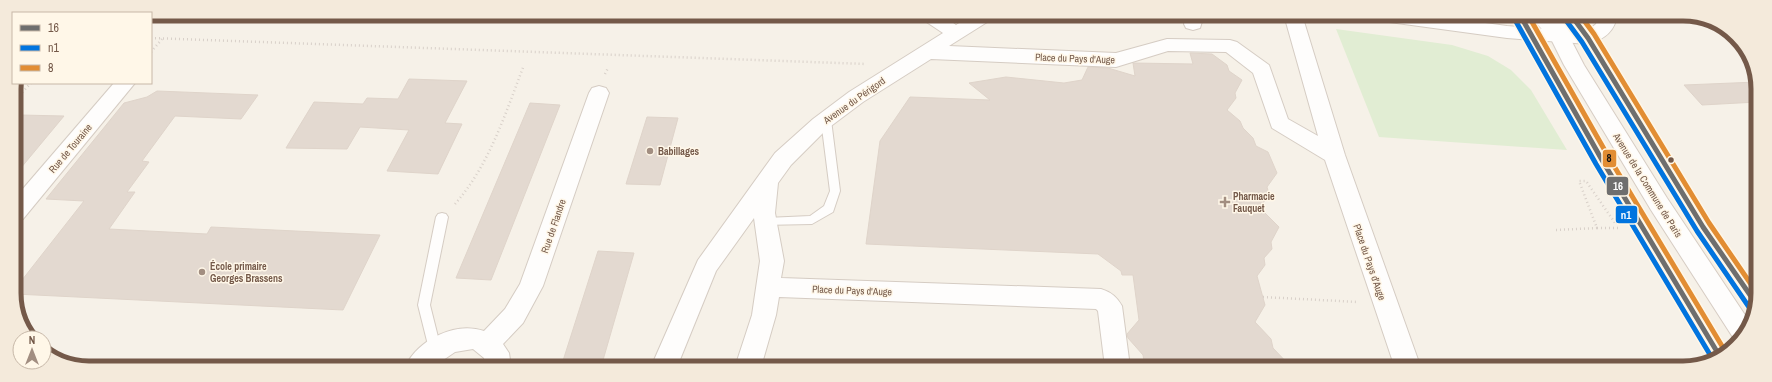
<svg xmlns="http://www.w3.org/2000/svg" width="1772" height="382" viewBox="0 0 1772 382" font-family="'Archivo Narrow',sans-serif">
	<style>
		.green { fill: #e1edd3 }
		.building { fill: #e3d9d0; stroke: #dfd4ca }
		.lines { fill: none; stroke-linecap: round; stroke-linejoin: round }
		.lane-casing { stroke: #d5ccc3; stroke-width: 2 }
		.street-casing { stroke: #d5ccc3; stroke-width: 2 }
		.secondary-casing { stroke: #d7cdc4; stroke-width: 2 }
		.path { stroke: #d8d0c9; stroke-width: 2.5; stroke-dasharray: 1 3; stroke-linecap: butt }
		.lane { fill: #fefdfc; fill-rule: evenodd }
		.street { fill: #fefdfc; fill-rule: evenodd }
		.secondary { fill: #fefdfc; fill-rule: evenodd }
		.bus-1-casing { stroke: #fff7e8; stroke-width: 8 }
		.bus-2-casing { stroke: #fff7e8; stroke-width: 8 }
		.bus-3-casing { stroke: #fff7e8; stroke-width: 8 }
		.bus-1 { stroke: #6e6e6e; stroke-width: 5 }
		.bus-2 { stroke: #0174df; stroke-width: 5 }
		.bus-3 { stroke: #e28d33; stroke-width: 5 }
		.poi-dot { fill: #a28e81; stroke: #fff7e8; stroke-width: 1.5 }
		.bus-dot { fill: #745949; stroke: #fff7e8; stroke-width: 1.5 }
		.labels { text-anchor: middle; stroke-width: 3; stroke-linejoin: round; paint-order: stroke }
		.street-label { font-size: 10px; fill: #745949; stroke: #fff7e8 }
		.poi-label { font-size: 10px; font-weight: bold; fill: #745949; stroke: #fff7e8; text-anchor: start }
		.rim { fill: none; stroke: #745949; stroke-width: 5 }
		.line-badge { stroke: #fff7e8; stroke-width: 1.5 }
		.badge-label { font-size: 11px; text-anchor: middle; font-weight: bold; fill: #fff }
		.pale-badge-label { font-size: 11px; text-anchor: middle; font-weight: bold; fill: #111 }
	</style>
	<rect width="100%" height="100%" fill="#f6f1e8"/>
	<!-- green -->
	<path class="green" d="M1336,29l116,16 36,11 23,14 20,20 36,60 -188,-13z"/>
	<!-- building -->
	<g class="building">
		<path d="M1190,53l22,1 15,11 2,6 13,9 -7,13 1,5 -9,12 13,11 3,7 10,10 3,8 12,6 9,21 -10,14 2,7 -9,14 19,19 -8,15 1,7 -8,9 1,7 -8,11 8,29 -10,17 16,17 2,9 19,20 -147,-1 -2,-12 -15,-17 -1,-4 12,-14 -6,-45h-11l-1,-4 -23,-17 -232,-10 14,-103 30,-44 80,3 -21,-17 37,-6 58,6 18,-3 6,-13 20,1 27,8 -2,-13 60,1z"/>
		<path d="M409,79l58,2 -22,42 17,1 -24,50 -51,-3 22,-41 -49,-3 -13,22 -61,-1 28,-46 49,2 4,-6 31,1z"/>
		<path d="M1757,82v20l-55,3 -18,-20z"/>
		<path d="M157,91l101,4 -17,24 -66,-3 -33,45 7,1 -22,30h8l-26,37 98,5 4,-7 169,8 -37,75 -328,-16v-5l69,-88 -38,-2 78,-96 23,-6z"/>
		<path d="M530,103l30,2 -69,175 -35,-2z"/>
		<path d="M20,115l44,1 -49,59 -1,-54z"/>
		<path d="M647,117l31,1 -18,67 -34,-1z"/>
		<path d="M598,251l36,2 -33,114h-40z"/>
	</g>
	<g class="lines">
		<!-- lane casing -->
		<g class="lane-casing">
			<g id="lane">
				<path d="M1515,15h10l81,142 118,196 -10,4 -116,-194z"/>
				<path d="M1567,15h9l15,21 116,188 50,72 -2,14 -56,-80 -115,-190z"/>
				<path d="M826,116l5,4 9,71 -7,21 -21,12 -50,1 -2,-3 2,-3 4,-1 44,-2 14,-10 6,-15 -9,-71z"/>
				<path d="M442,213l4,1 2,3 -18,88 11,44 -2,4 -4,1 -4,-1 -2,-4 -11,-44 18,-88 2,-3z"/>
			</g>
		</g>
		<!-- street casing -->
		<g class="street-casing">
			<g id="street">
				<path d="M920,15h22l14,10 16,-10h22l-2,4 -43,27 167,7 51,-14 63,1 7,2 32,23 19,54 30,17 -34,-121h18l43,140 76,213h-26l-70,-208 -53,-32 -19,-55 -27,-21 -58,-1 -52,16 -185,-8 -68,43 -36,27 -36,36 -13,18 -3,30 9,48 -3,17 320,11c10,3 16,8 21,17l8,61h-25l-7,-56 -2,-2 -317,-12 -3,18 -15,52h-26l17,-52 8,-54 -6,-43 -38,53 -39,96h-26l47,-107 77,-107 38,-34 36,-27 94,-59 -21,-14z"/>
				<path d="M1186,15h18l-4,13 -7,2 -7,-2 -2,-4z"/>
				<path d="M1373,15h54l80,11 79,6 10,-8 3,-9h18c-2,17 -14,25 -29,29l-81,-6 -125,-17 -7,-2z"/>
				<path d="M114,83h21l-112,136 -8,3v-24z"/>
				<path d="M599,86l7,2 3,5 -66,193 -20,37 -20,21 6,9 2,14h-26l-1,-9 -11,-9 -18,3 -22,15h-28c13,-27 50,-46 79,-36l21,-22 15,-25 69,-191 3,-5z"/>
			</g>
		</g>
		<!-- secondary casing -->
		<g class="secondary-casing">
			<path id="secondary" d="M1529,15h20l6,6 3,-6h18l-7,21 15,29 83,133 82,123 -12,20 -3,-2 -83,-129 -87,-145 -13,-26z"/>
		</g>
		<!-- path -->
		<g class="path">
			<path d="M151,38l715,26"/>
			<path d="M151,52l11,-13"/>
			<path d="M605,74l3,-6"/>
			<path d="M14,101l17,-18"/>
			<path d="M455,204c35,-40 50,-90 69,-139"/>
			<path d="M1597,228h22"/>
			<path d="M1556,230l41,-2 -18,-47h7l29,42"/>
			<path d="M1263,297l95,5"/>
		</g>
		<!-- lane -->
		<use href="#lane" class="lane"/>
		<!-- street -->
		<use href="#street" class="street"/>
		<!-- secondary -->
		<use href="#secondary" class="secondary"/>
		<!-- bus-1 casing -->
		<g class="bus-1-casing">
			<g id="bus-1">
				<path d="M1520,15l82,145 117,195"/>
				<path d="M1571,15l17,23 115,189 54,78"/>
			</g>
		</g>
		<!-- bus-2 casing -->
		<g class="bus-2-casing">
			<g id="bus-2">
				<path d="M1514,18l82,146 116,194"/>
				<path d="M1565,19l17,23 115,189 54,79"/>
			</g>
		</g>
		<!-- bus-3 casing -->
		<g class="bus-3-casing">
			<g id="bus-3">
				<path d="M1528,15l80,141 117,195"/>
				<path d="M1580,15l14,19 115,189 48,70"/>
			</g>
		</g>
		<!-- bus-1 -->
		<use href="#bus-1" class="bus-1"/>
		<!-- bus-2 -->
		<use href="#bus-2" class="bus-2"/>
		<!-- bus-3 -->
		<use href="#bus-3" class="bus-3"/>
	</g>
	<!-- markers -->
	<g class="poi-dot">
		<circle cx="650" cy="151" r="4"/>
		<path d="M1223 196h4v4h4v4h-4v4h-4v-4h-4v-4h4z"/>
		<circle cx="202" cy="272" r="4"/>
	</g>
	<circle class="bus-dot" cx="1671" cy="160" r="3.5"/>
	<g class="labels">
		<!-- street labels -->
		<g class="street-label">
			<text transform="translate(1075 58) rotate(2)" y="4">Place du Pays d'Auge</text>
			<text transform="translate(854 100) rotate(-35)" y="4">Avenue du Périgord</text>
			<text transform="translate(70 148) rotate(-50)" y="4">Rue de Touraine</text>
			<text transform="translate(1648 185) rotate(58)" y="4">Avenue de la Commune de Paris</text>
			<text transform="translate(553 226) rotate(-71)" y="4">Rue de Flandre</text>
			<text transform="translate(1370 262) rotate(71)" y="4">Place du Pays d'Auge</text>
			<text transform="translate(852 290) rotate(2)" y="4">Place du Pays d'Auge</text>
		</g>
		<!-- poi labels -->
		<g class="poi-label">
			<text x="658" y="155">Babillages</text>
			<text x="1233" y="200">Pharmacie<tspan x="1233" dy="12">Fauquet</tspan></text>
			<text x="210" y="270">École primaire<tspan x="210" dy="12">Georges Brassens</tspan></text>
		</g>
	</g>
	<!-- crop -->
	<path d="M0 0H1772V382H0ZM89 21H1683A68 68 0 0 1 1751 89V293A68 68 0 0 1 1683 361H89A68 68 0 0 1 21 293V89A68 68 0 0 1 89 21Z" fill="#f4eadb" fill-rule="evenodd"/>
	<path class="rim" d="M89 21H1683A68 68 0 0 1 1751 89V293A68 68 0 0 1 1683 361H89A68 68 0 0 1 21 293V89A68 68 0 0 1 89 21Z"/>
	<g class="line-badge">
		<rect x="1602" y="149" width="15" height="19" rx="4" fill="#e28d33"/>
		<rect x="1606" y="176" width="23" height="20" rx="4" fill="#6e6e6e"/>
		<rect x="1615" y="205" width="23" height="19" rx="4" fill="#0174df"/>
	</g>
	<g class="badge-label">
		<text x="1618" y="190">16</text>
		<text x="1626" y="219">n1</text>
	</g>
	<g class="pale-badge-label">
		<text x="1609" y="162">8</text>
	</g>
	<!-- legend -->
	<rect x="12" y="12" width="140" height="72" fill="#fff7e8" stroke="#c7b8a8"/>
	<rect x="20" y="25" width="20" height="6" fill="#6e6e6e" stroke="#c7b8a8"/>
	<text x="48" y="32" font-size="12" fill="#745949">16</text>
	<rect x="20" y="45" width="20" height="6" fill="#0174df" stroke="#c7b8a8"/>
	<text x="48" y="52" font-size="12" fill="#745949">n1</text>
	<rect x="20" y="65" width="20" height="6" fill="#e28d33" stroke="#c7b8a8"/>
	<text x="48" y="72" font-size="12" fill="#745949">8</text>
	<!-- north arrow -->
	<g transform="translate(32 350)"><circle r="19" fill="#fff7e8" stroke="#c7b8a8"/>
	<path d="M0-3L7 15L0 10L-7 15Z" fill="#a28e81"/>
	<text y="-6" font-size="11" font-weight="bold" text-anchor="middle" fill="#745949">N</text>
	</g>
</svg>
